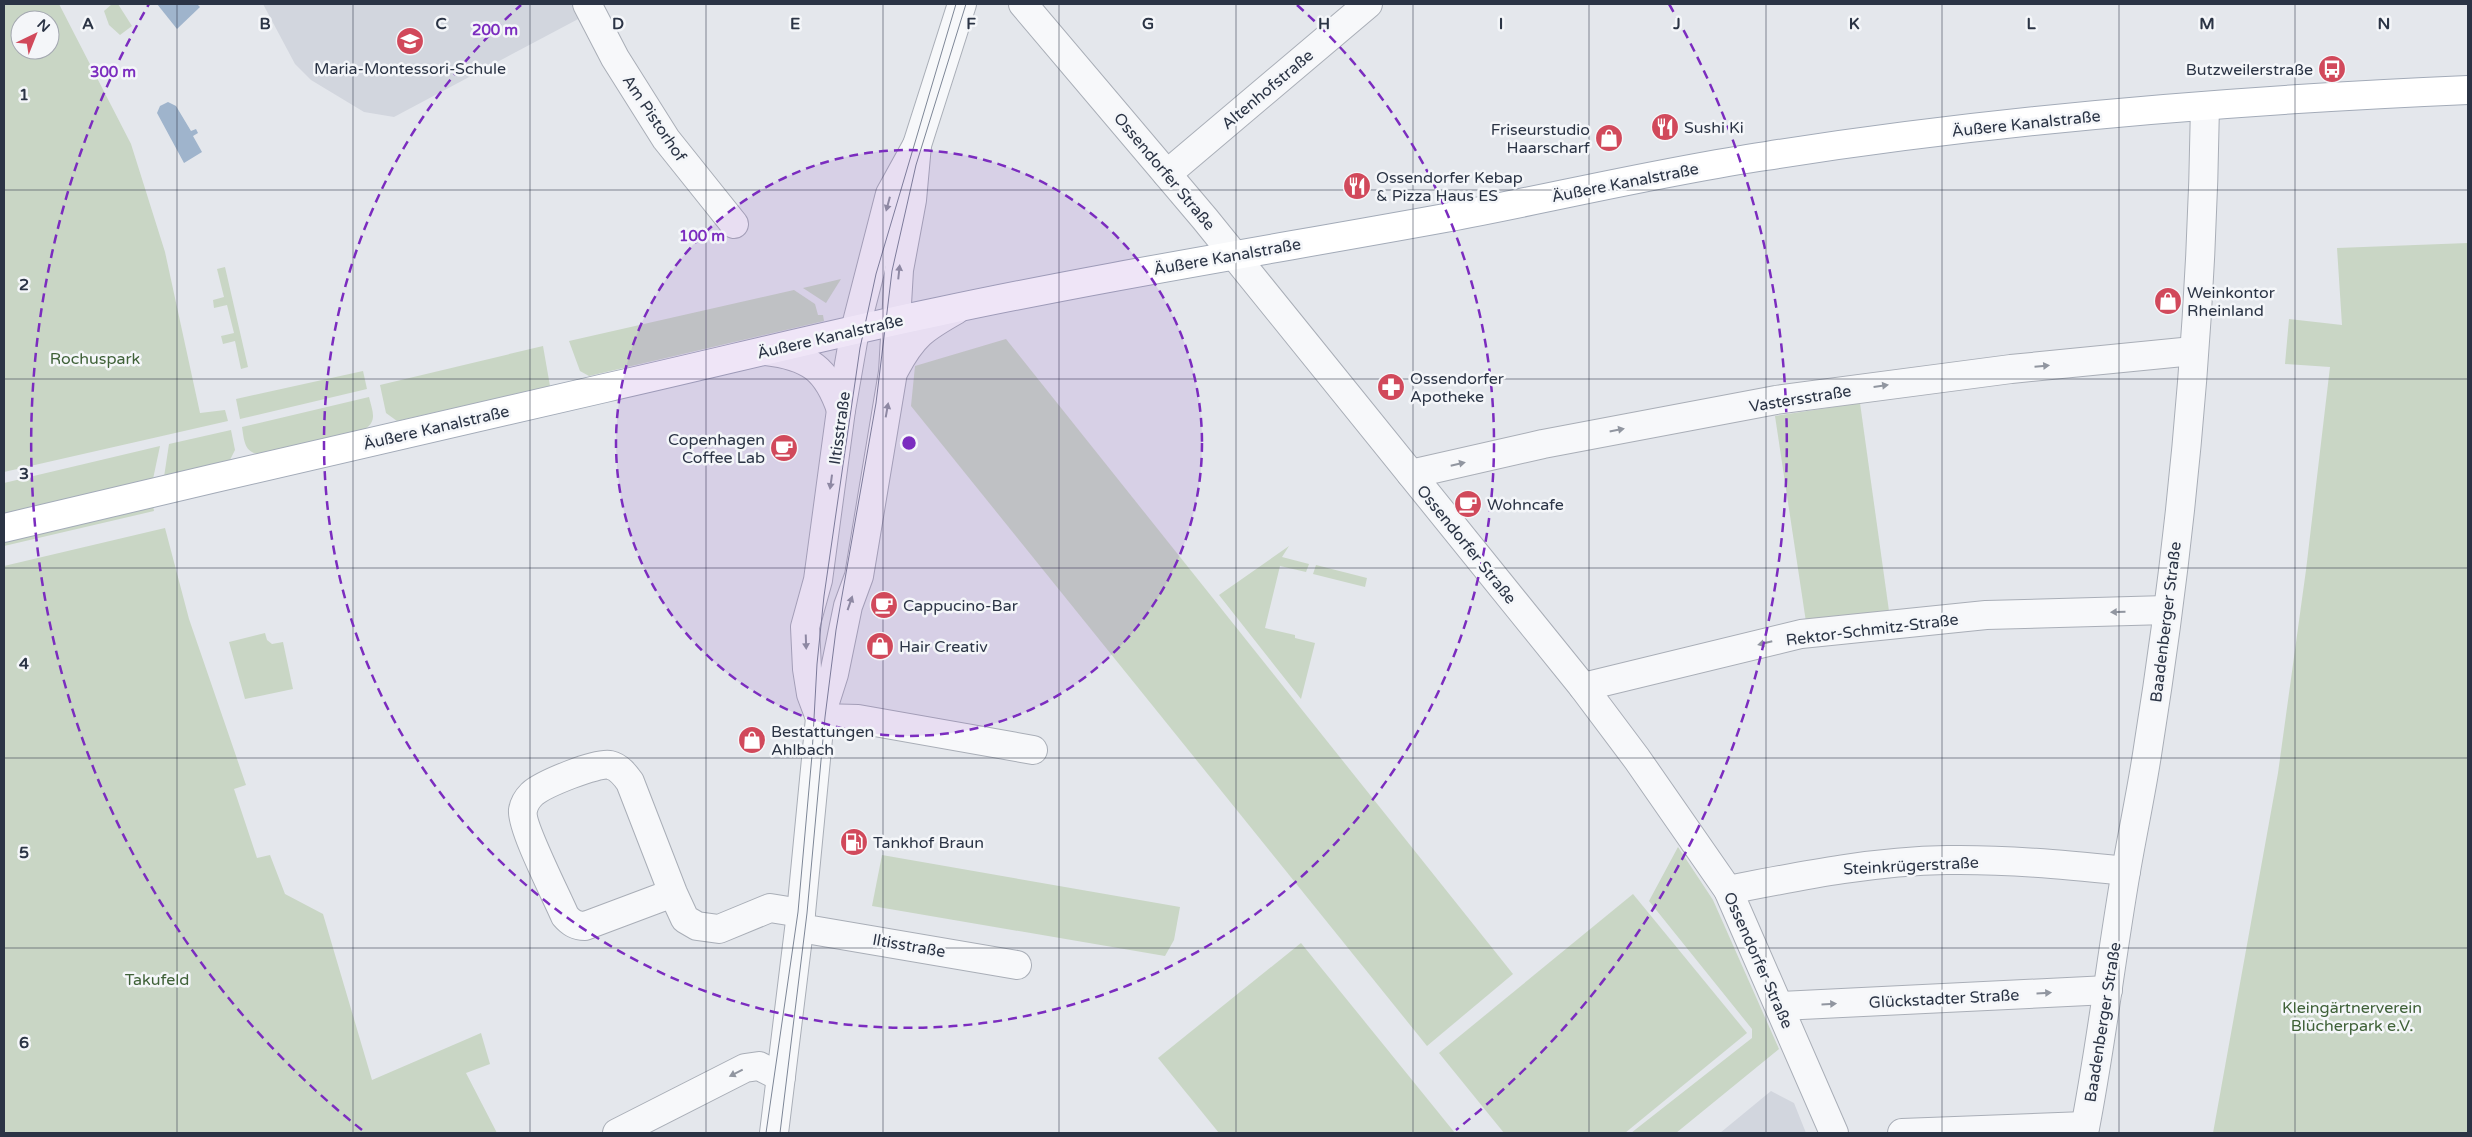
<svg xmlns="http://www.w3.org/2000/svg" width="2472" height="1137" viewBox="0 0 2472 1137" font-family="'Varela Round',sans-serif">
	<style>
		.built { fill: #d2d6de }
		.green { fill: #c9d6c5; fill-rule: evenodd }
		.water { fill: #9fb4cc }
		.lines { fill: none; stroke-linecap: round; stroke-linejoin: round }
		.minor-casing { stroke: #a9aeb7; stroke-width: 30 }
		.major-casing { stroke: #a3abb8; stroke-width: 30 }
		.minor { stroke: #f7f8fa; stroke-width: 28 }
		.major { stroke: #fff; stroke-width: 28 }
		.tram { stroke: #7d8696; stroke-width: 1 }
		.oneway { fill: #9196a0 }
		.grid { fill: none; stroke: #2b3445; stroke-width: 1; stroke-opacity: 0.55 }
		.ring { fill: none; stroke: #7b2cbf; stroke-width: 2.5; stroke-dasharray: 9 6 }
		.labels { text-anchor: middle; stroke-width: 5; stroke-linejoin: round; paint-order: stroke }
		.poi-label { font-size: 16px; fill: #2b3445; stroke: #f4f6f9; text-anchor: start }
		.street-label { font-size: 16px; fill: #2b3445; stroke: #f4f6f9 }
		.park-label { font-size: 16px; fill: #3f6138; stroke: #f4f6f9 }
		.grid-label { font-size: 16px; text-anchor: middle; font-weight: bold; fill: #2b3445; stroke: #f4f6f9; stroke-width: 5; stroke-linejoin: round; paint-order: stroke }
		.centre { fill: #7b2cbf; stroke: #f4f6f9; stroke-width: 2.5 }
		.ring-label { font-size: 15px; text-anchor: middle; font-weight: bold; fill: #7b2cbf; stroke: #f4f6f9; stroke-width: 5; stroke-linejoin: round; paint-order: stroke }
	</style>
	<rect width="100%" height="100%" fill="#e4e7ec"/>
	<!-- built -->
	<g class="built">
		<path d="M263,4h312l7,13 -188,100 -30,-5 -53,-32 -16,-16z"/>
		<path d="M1771,1091l23,12 12,30h-86z"/>
	</g>
	<!-- green -->
	<g class="green">
		<path d="M4,4h55l72,140 34,108 35,161 25,-3 3,11 -224,51zM20,20h30v30h-30z"/>
		<path d="M112,4h6l14,22 -12,9 -11,-10 -5,-14z"/>
		<path d="M2468,243v890h-255l65,-360 28,-203 24,-203 -45,-3 4,-45 53,6 -5,-77z"/>
		<path d="M225,267l23,100 -7,2 -6,-28 -12,3 -2,-8 13,-3 -7,-28 -13,3 -1,-8 11,-3 -7,-28z"/>
		<path d="M841,279l-15,24 -23,-15z"/>
		<path d="M794,290l21,14 3,11h5l1,6 -235,55 -9,-5 -11,-30z"/>
		<path d="M1006,339l507,635 -86,72 -516,-640 4,-40z"/>
		<path d="M543,346l7,40 -153,35 -11,-8 -6,-28z"/>
		<path d="M363,371l4,18 -127,30 -4,-20z"/>
		<path d="M369,397c3,13 9,24 -4,32l-107,25c-14,-2 -14,-15 -16,-27z"/>
		<path d="M1860,403l29,208 -83,11 -31,-206z"/>
		<path d="M231,430l4,20 -5,10 -66,17 5,-33z"/>
		<path d="M160,446l-7,33 -149,35v-31z"/>
		<path d="M153,506l1,5 -150,35v-5z"/>
		<path d="M165,528l24,91 57,166 -12,4 23,69 13,-3 15,39 38,20 49,166 109,-47 9,31 -24,9 31,60h-493v-567z"/>
		<path d="M1289,546l-7,11 27,7 -3,8 -26,-6 -15,62 30,7v3l20,5 -14,56 -82,-104z"/>
		<path d="M1316,565l51,13 -2,9 -52,-13z"/>
		<path d="M265,633l2,7 5,4 11,-2 10,47 -48,10 -16,-57z"/>
		<path d="M1678,847l35,53 66,149 -103,84h-45l121,-95v-9l-103,-128z"/>
		<path d="M882,855l298,52 -6,33 -9,16 -293,-50z"/>
		<path d="M1633,894l114,139 -122,100h-121l-65,-80z"/>
		<path d="M1301,943l154,190h-236l-61,-75z"/>
	</g>
	<!-- water -->
	<g class="water">
		<path d="M157,4h40l3,3 -23,22z"/>
		<path d="M168,102l8,4 15,25 5,-2 2,4 -5,3 9,16 -18,11 -27,-50 3,-7z"/>
	</g>
	<g class="lines">
		<!-- minor casing -->
		<g class="minor-casing">
			<g id="minor">
				<path d="M587,4l28,54 51,81 68,85"/>
				<path d="M1023,4l182,215 378,468 54,72 91,131 106,243"/>
				<path d="M1167,174l201,-170"/>
				<path d="M766,351c43,5 61,18 75,59"/>
				<path d="M895,369c18,-34 29,-41 61,-59"/>
				<path d="M1411,474l132,-30 233,-44 235,-31 182,-18"/>
				<path d="M1583,687l218,-53 185,-19 181,-5"/>
				<path d="M820,718l-9,-24 -4,-25 -2,-42 13,-47 23,-170 14,-80 35,-136 27,-49 45,-141"/>
				<path d="M820,718l38,1 175,31"/>
				<path d="M1728,890c72,-14 145,-29 219,-30 60,-1 119,5 179,11"/>
				<path d="M673,893l-88,33c-9,0 -14,-3 -20,-10 -8,-19 -45,-91 -42,-106 1,-6 5,-12 9,-16 11,-10 65,-32 78,-29 9,2 15,10 20,17l43,111 12,26 12,7 22,3 51,-21 31,5"/>
				<path d="M800,928l217,37"/>
				<path d="M1781,1006l327,-16"/>
				<path d="M617,1133l128,-65 14,-2 22,11"/>
				<path d="M774,1133l27,-220 19,-195 14,-44 14,-68 11,-30 34,-204 6,-102 13,-70 5,-55"/>
				<path d="M1902,1133l183,-7"/>
				<path d="M2084,1133c17,-86 27,-175 42,-262 7,-41 16,-82 22,-123 34,-212 54,-428 57,-642"/>
			</g>
		</g>
		<!-- major casing -->
		<g class="major-casing">
			<path id="major" d="M4,528c200,-48 401,-94 601,-140 111,-25 221,-53 332,-76 168,-36 338,-63 508,-94 107,-20 213,-46 321,-62 232,-37 468,-56 702,-66"/>
		</g>
		<!-- minor -->
		<use href="#minor" class="minor"/>
		<!-- major -->
		<use href="#major" class="major"/>
		<!-- tram -->
		<g class="tram">
			<path d="M766,1133l32,-221 14,-157 5,-91 7,-68 36,-248 16,-74 80,-270"/>
			<path d="M780,1133l27,-220 18,-196 11,-87 40,-227 16,-132 24,-106 50,-161"/>
		</g>
	</g>
	<!-- one-way arrows -->
	<defs><path id="oneway-solid" d="M-6-.8H1V-3.2L6.5 0L1 3.2V.8H-6Z" transform="scale(1.25)"/></defs>
	<g class="oneway">
		<use href="#oneway-solid" transform="translate(888 204) rotate(105)"/>
		<use href="#oneway-solid" transform="translate(899 272) rotate(-84)"/>
		<use href="#oneway-solid" transform="translate(2042 366) rotate(-5)"/>
		<use href="#oneway-solid" transform="translate(1881 386) rotate(-8)"/>
		<use href="#oneway-solid" transform="translate(887 410) rotate(-80)"/>
		<use href="#oneway-solid" transform="translate(1617 430) rotate(-11)"/>
		<use href="#oneway-solid" transform="translate(1458 464) rotate(-13)"/>
		<use href="#oneway-solid" transform="translate(831 482) rotate(98)"/>
		<use href="#oneway-solid" transform="translate(850 603) rotate(-71)"/>
		<use href="#oneway-solid" transform="translate(2118 612) rotate(178)"/>
		<use href="#oneway-solid" transform="translate(806 642) rotate(88)"/>
		<use href="#oneway-solid" transform="translate(1765 643) rotate(166)"/>
		<use href="#oneway-solid" transform="translate(2044 993) rotate(-3)"/>
		<use href="#oneway-solid" transform="translate(1829 1004) rotate(-3)"/>
		<use href="#oneway-solid" transform="translate(736 1073) rotate(153)"/>
	</g>
	<!-- grid -->
	<path class="grid" d="M177,4v1129M353,4v1129M530,4v1129M706,4v1129M883,4v1129M1059,4v1129M1236,4v1129M1413,4v1129M1589,4v1129M1766,4v1129M1942,4v1129M2119,4v1129M2295,4v1129M4,190h2464M4,379h2464M4,568h2464M4,758h2464M4,948h2464"/>
	<!-- distance rings -->
	<circle cx="909" cy="443" r="293" fill="#7b2cbf" fill-opacity=".12"/>
	<g class="ring">
		<circle cx="909" cy="443" r="293"/>
		<path d="M1297 5A585 585 0 1 1 521 5"/>
		<path d="M362 1130A878 878 0 0 1 149 4M1669 4A878 878 0 0 1 1456 1130"/>
	</g>
	<!-- icons -->
	<defs>
		<g id="school-disc" transform="scale(1.4375)"><circle r="9.5" fill="#d1495b" stroke="#f4f6f9"/><path d="M0-5L7-2L0 1L-7-2ZM-4 1L0 2.5L4 1V4Q0 6-4 4Z" fill="#fff"/></g>
		<g id="bus-disc" transform="scale(1.4375)"><circle r="9.5" fill="#d1495b" stroke="#f4f6f9"/><path d="M-5-6H5V4H4V6H2V4H-2V6H-4V4H-5ZM-3.5-4V0h7V-4ZM-3.5 1.2v1.5H-2V1.2ZM2 1.2v1.5H3.5V1.2Z" fill="#fff"/></g>
		<g id="restaurant-disc" transform="scale(1.4375)"><circle r="9.5" fill="#d1495b" stroke="#f4f6f9"/><path d="M-5-6h1v4h1v-4h1v4h1v-4h1v5L-1.5 .5V6h-2V.5L-5-1ZM5-6V6H3V1.5H1.5Q1.5-4 5-6Z" fill="#fff"/></g>
		<g id="shop-disc" transform="scale(1.4375)"><circle r="9.5" fill="#d1495b" stroke="#f4f6f9"/><path d="M-5-2.5h2.3a2.7 3.5 0 0 1 5.4 0H5L5.5 6h-11ZM-1.5-2.5h3a1.5 2.3 0 0 0-3 0Z" fill="#fff"/></g>
		<g id="pharmacy-disc" transform="scale(1.4375)"><circle r="9.5" fill="#d1495b" stroke="#f4f6f9"/><path d="M-2-6h4v4h4v4h-4v4h-4v-4h-4v-4h4Z" fill="#fff"/></g>
		<g id="cafe-disc" transform="scale(1.4375)"><circle r="9.5" fill="#d1495b" stroke="#f4f6f9"/><path d="M-5.5-4.5H6V0H3Q3 3.5 0 3.5H-2.5Q-5.5 3.5-5.5 0ZM3-3.2v2h1.7v-2ZM-6 4.5H4V6H-6Z" fill="#fff"/></g>
		<g id="fuel-disc" transform="scale(1.4375)"><circle r="9.5" fill="#d1495b" stroke="#f4f6f9"/><path d="M-5.5-6h7V0h2V4h1.3V-2.5L3-4.5l.8-.8L6-3V5H2.5V1h-1V6h-7ZM-4.2-4.7v3.2H.2V-4.7Z" fill="#fff"/></g>
	</defs>
	<g fill-rule="evenodd">
		<use href="#school-disc" x="410" y="41"/>
		<use href="#bus-disc" x="2332" y="69"/>
		<use href="#restaurant-disc" x="1665" y="127"/>
		<use href="#shop-disc" x="1609" y="138"/>
		<use href="#restaurant-disc" x="1357" y="186"/>
		<use href="#shop-disc" x="2168" y="301"/>
		<use href="#pharmacy-disc" x="1391" y="387"/>
		<use href="#cafe-disc" x="784" y="448"/>
		<use href="#cafe-disc" x="1468" y="504"/>
		<use href="#cafe-disc" x="884" y="605"/>
		<use href="#shop-disc" x="880" y="646"/>
		<use href="#shop-disc" x="752" y="740"/>
		<use href="#fuel-disc" x="854" y="842"/>
	</g>
	<g class="labels">
		<!-- poi labels -->
		<g class="poi-label">
			<text x="410" y="74" text-anchor="middle">Maria-Montessori-Schule</text>
			<text x="2313" y="75" text-anchor="end">Butzweilerstraße</text>
			<text x="1684" y="133">Sushi Ki</text>
			<text x="1590" y="135" text-anchor="end">Friseurstudio<tspan x="1590" dy="18">Haarscharf</tspan></text>
			<text x="1376" y="183">Ossendorfer Kebap<tspan x="1376" dy="18">&amp; Pizza Haus ES</tspan></text>
			<text x="2187" y="298">Weinkontor<tspan x="2187" dy="18">Rheinland</tspan></text>
			<text x="1410" y="384">Ossendorfer<tspan x="1410" dy="18">Apotheke</tspan></text>
			<text x="765" y="445" text-anchor="end">Copenhagen<tspan x="765" dy="18">Coffee Lab</tspan></text>
			<text x="1487" y="510">Wohncafe</text>
			<text x="903" y="611">Cappucino-Bar</text>
			<text x="899" y="652">Hair Creativ</text>
			<text x="771" y="737">Bestattungen<tspan x="771" dy="18">Ahlbach</tspan></text>
			<text x="873" y="848">Tankhof Braun</text>
		</g>
		<!-- street labels -->
		<g class="street-label">
			<text transform="translate(1267 89) rotate(-40)" y="6">Altenhofstraße</text>
			<text transform="translate(655 118) rotate(56)" y="6">Am Pistorhof</text>
			<text transform="translate(2026 123) rotate(-6)" y="6">Äußere Kanalstraße</text>
			<text transform="translate(1165 171) rotate(50)" y="6">Ossendorfer Straße</text>
			<text transform="translate(1625 182) rotate(-11)" y="6">Äußere Kanalstraße</text>
			<text transform="translate(1227 256) rotate(-10)" y="6">Äußere Kanalstraße</text>
			<text transform="translate(830 336) rotate(-13)" y="6">Äußere Kanalstraße</text>
			<text transform="translate(1800 398) rotate(-9)" y="6">Vastersstraße</text>
			<text transform="translate(436 427) rotate(-13)" y="6">Äußere Kanalstraße</text>
			<text transform="translate(839 428) rotate(-82)" y="6">Iltisstraße</text>
			<text transform="translate(1467 544) rotate(51)" y="6">Ossendorfer Straße</text>
			<text transform="translate(2165 622) rotate(-83)" y="6">Baadenberger Straße</text>
			<text transform="translate(1872 629) rotate(-7)" y="6">Rektor-Schmitz-Straße</text>
			<text transform="translate(1911 865) rotate(-3)" y="6">Steinkrügerstraße</text>
			<text transform="translate(909 945) rotate(10)" y="6">Iltisstraße</text>
			<text transform="translate(1759 960) rotate(66)" y="6">Ossendorfer Straße</text>
			<text transform="translate(1944 998) rotate(-3)" y="6">Glückstadter Straße</text>
			<text transform="translate(2102 1022) rotate(-81)" y="6">Baadenberger Straße</text>
		</g>
		<!-- park labels -->
		<g class="park-label">
			<text x="95" y="364">Rochuspark</text>
			<text x="157" y="985">Takufeld</text>
			<text x="2352" y="1013">Kleingärtnerverein<tspan x="2352" dy="18">Blücherpark e.V.</tspan></text>
		</g>
	</g>
	<g class="grid-label">
		<text x="88" y="29">A</text>
		<text x="265" y="29">B</text>
		<text x="441" y="29">C</text>
		<text x="618" y="29">D</text>
		<text x="795" y="29">E</text>
		<text x="971" y="29">F</text>
		<text x="1148" y="29">G</text>
		<text x="1324" y="29">H</text>
		<text x="1501" y="29">I</text>
		<text x="1677" y="29">J</text>
		<text x="1854" y="29">K</text>
		<text x="2031" y="29">L</text>
		<text x="2207" y="29">M</text>
		<text x="2384" y="29">N</text>
		<text x="24" y="100">1</text>
		<text x="24" y="290">2</text>
		<text x="24" y="479">3</text>
		<text x="24" y="669">4</text>
		<text x="24" y="858">5</text>
		<text x="24" y="1048">6</text>
	</g>
	<circle cx="909" cy="443" r="8" class="centre"/>
	<g class="ring-label">
		<text x="495" y="35">200 m</text>
		<text x="113" y="77">300 m</text>
		<text x="702" y="241">100 m</text>
	</g>
	<!-- border -->
	<rect width="2472" height="1137" fill="none" stroke="#2b3445" stroke-width="10"/>
	<!-- north arrow -->
	<g transform="translate(35 35) rotate(43)"><circle r="24" fill="#f4f6f9" stroke="#a4a8b1"/>
	<path d="M0-4L9 19L0 12L-9 19Z" fill="#d1495b"/>
	<text y="-8" font-size="14" font-weight="bold" text-anchor="middle" fill="#2b3445">N</text>
	</g>
</svg>
